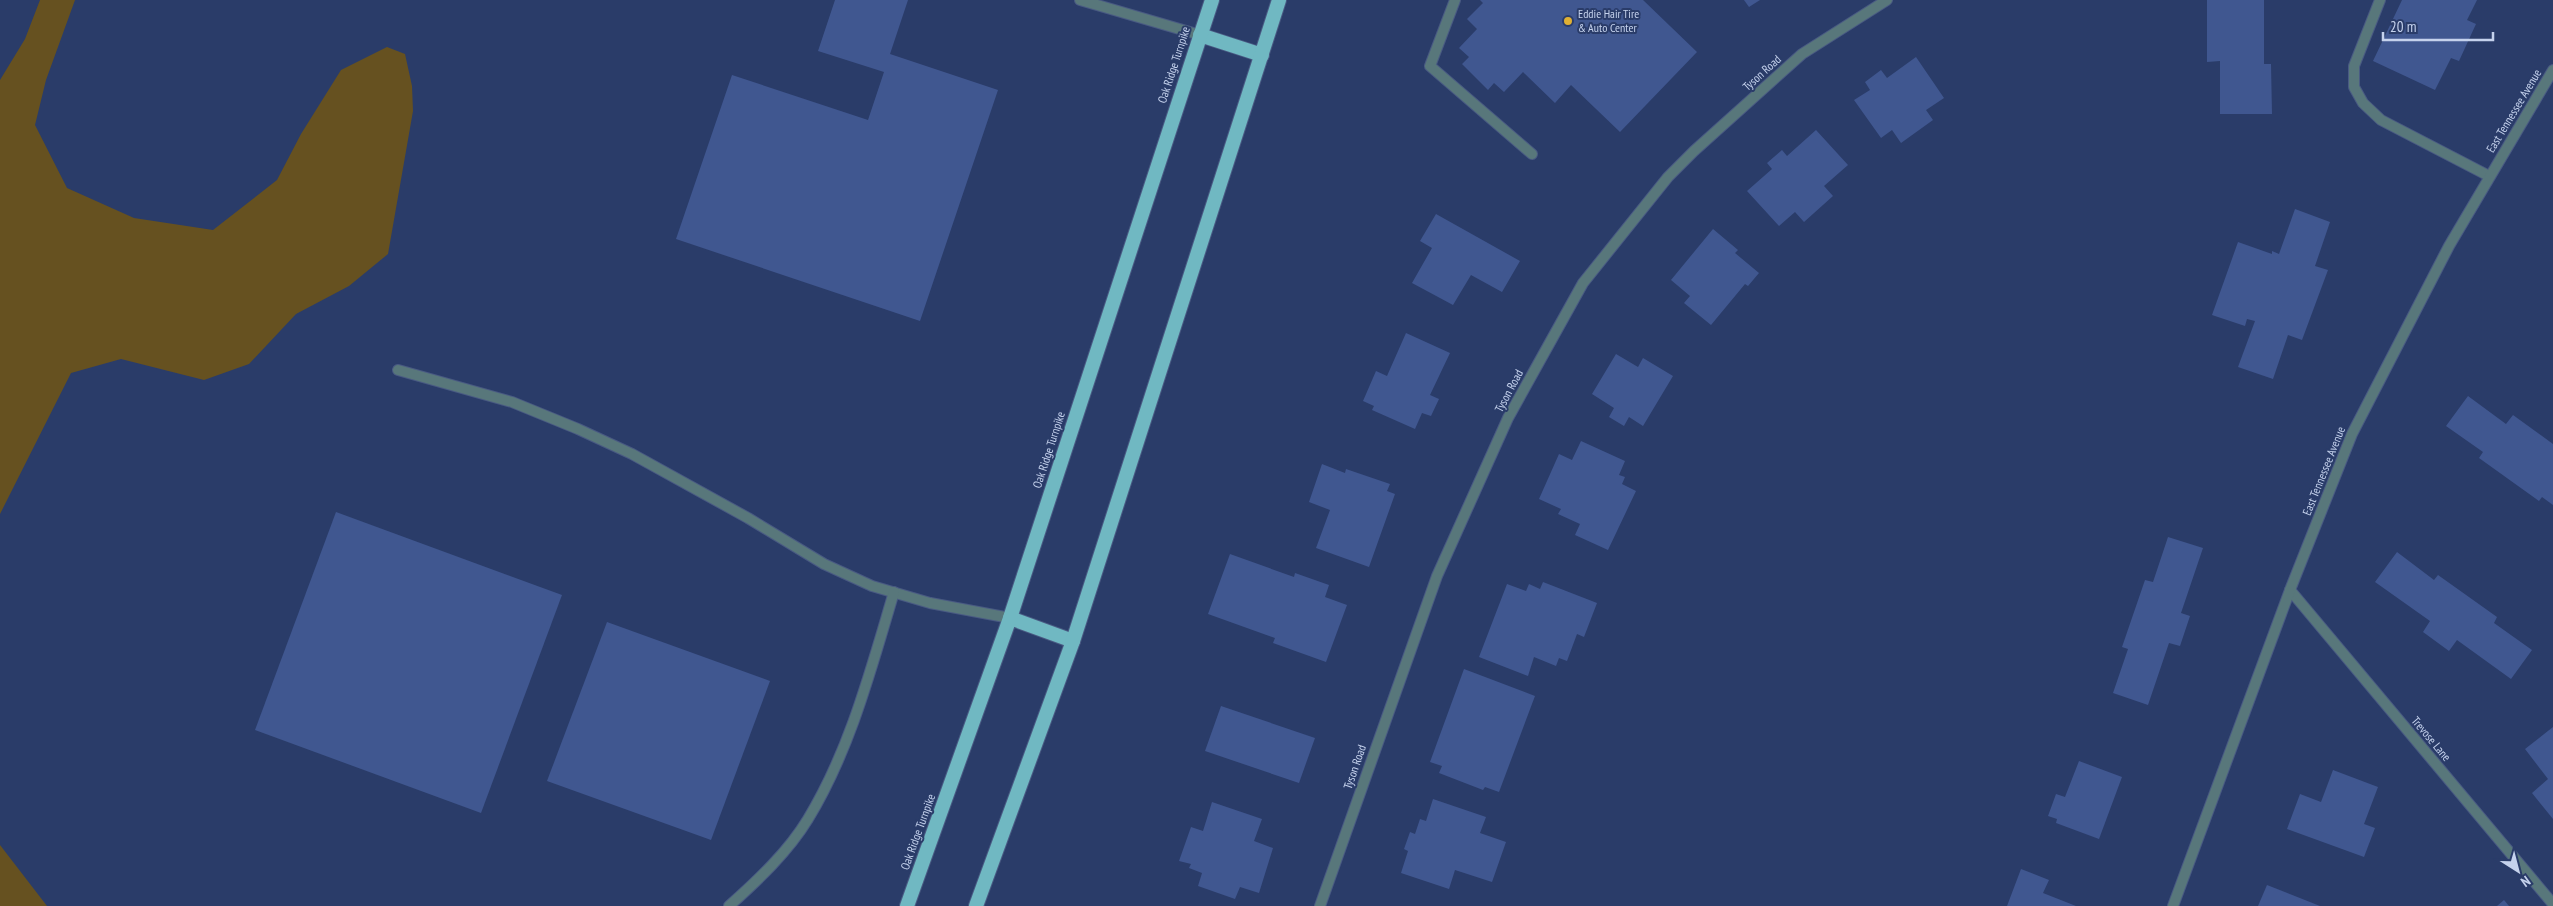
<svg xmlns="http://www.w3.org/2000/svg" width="2553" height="906" viewBox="0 0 2553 906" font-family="'PT Sans Narrow',sans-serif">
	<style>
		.green { fill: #665120 }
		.building { fill: #405790 }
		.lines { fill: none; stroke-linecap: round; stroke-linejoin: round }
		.service-casing { stroke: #495a83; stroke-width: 12 }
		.minor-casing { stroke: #495a83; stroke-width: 12 }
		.tertiary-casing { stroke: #495a83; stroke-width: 12 }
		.trunk-casing { stroke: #495a83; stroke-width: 16 }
		.service { stroke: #58777b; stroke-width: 10 }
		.minor { stroke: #58777b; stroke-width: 10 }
		.tertiary { stroke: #58777b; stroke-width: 10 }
		.trunk { stroke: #70b8c2; stroke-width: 14 }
		.poi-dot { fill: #e0b034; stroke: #2a3c69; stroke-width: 2 }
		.labels { text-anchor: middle; stroke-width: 4; stroke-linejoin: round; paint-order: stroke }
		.poi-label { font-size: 12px; fill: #c5d2ed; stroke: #2a3c69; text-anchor: start }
		.street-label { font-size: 12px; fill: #c5d2ed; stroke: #2a3c69 }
	</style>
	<rect width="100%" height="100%" fill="#2a3c69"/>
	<!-- green -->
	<g class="green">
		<path d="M40,0h35l-29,80 -11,45 32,63 67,30 79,12 64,-50 24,-46 40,-64 46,-23 18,7 7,32 1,25 -25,143 -39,32 -53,28 -47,50 -45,16 -83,-21 -50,14 -71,141v-434l25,-41z"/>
		<path d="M0,845l47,61h-47z"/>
	</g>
	<!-- building -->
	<g class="building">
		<path d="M835,0h73l-18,54 108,36 -78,231 -244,-82 56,-164 136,45 16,-48 -66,-21z"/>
		<path d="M1480,0h163l54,52 -77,80 -49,-47 -16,18 -32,-31 -19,20 -10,-9 -6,7 -26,-26 7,-7 -10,-9 18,-19 -10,-10 16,-16z"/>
		<path d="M1744,0h16l-11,7z"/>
		<path d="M2207,0h57v64h7l1,50h-52v-53l-13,1z"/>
		<path d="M2402,0h75l-10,20 9,4 -17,37 -8,-3 -16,32 -62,-29z"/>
		<path d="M1916,57l28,41 -18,12 7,10 -32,23 -9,-13 -11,8 -27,-38 16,-10 -5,-8 16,-12 6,8z"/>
		<path d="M1816,130l32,35 -24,21 9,10 -29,26 -9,-10 -16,14 -32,-35 25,-22 -5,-6 15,-13 5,6z"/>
		<path d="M2295,209l35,13 -15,44 13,4 -26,70 -14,-5 -15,44 -35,-12 17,-46 -8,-2 -2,7 -33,-11 26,-73 34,12v-3l7,3z"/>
		<path d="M1436,214l84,47 -18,31 -31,-17 -18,30 -41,-22 20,-35 -12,-7z"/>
		<path d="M1713,229l25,21 -3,3 24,20 -11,13 -3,-2 -34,41 -27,-22 6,-7 -19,-16z"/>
		<path d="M1406,333l44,20 -20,42 9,4 -8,17 -9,-3 -7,16 -43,-19 2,-4 -11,-5 13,-30 11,5z"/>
		<path d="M1616,354l22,13 5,-9 30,18 -30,50 -14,-9 -5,9 -15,-9 5,-9 -22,-14z"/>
		<path d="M2468,396l38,28 7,-9 40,29v61l-11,-8 -3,4 -60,-43 4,-6 -37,-26z"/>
		<path d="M1581,441l44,20 -6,14 6,2 -3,7 14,7 -28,59 -33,-15 5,-11 -22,-10 3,-5 -22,-10 20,-45 13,6z"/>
		<path d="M1322,464l23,9 1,-4 44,15 -3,7 8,3 -26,73 -53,-19 14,-38 -21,-8z"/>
		<path d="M336,512l226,83 -81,218 -226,-83z"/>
		<path d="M2168,537l35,11 -22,65 9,3 -10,30 -11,-3 -21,62 -35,-12 15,-44 -6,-2 23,-67 8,2z"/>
		<path d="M2397,552l37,28 4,-5 59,42 -3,6 38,27 -21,29 -54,-39 -8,11 -26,-19 7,-11 -55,-39z"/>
		<path d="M1230,554l64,23 1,-4 34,12 -4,12 22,8 -21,57 -53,-19 2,-5 -67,-24z"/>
		<path d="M1543,582l54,21 -13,34 -7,-3 -10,27 -8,-3 -3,8 -22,-9 -6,19 -49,-19 28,-73 19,7 3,-7 11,5z"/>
		<path d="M607,622l163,59 -59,159 -164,-59z"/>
		<path d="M1464,669l71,27 -36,96 -14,-5 -2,3 -44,-17 3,-7 -12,-4z"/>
		<path d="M1221,706l94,32 -16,45 -94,-32z"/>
		<path d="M2553,727v92l-21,-26 16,-14 -23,-30z"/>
		<path d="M2079,761l43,16 -23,62 -43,-16 1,-4 -9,-3 8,-22 9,3z"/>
		<path d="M2333,770l45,17 -14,37 11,4 -11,29 -77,-28 13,-35 21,8z"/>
		<path d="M1433,799l53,18 -6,16 26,9 -14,40 -37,-12 -6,19 -48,-16 7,-22 -4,-2 6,-17 5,2 5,-15 6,2z"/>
		<path d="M1212,802l50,17 -8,22 19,7 -14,45 -19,-6 -5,12 -37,-13 4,-13 -13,-5 2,-4 -12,-3 12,-34 12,4z"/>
		<path d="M2021,869l28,11 -6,13 33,13h-69z"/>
		<path d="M2267,885l53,21h-62z"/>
		<path d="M2504,900l5,6h-12z"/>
	</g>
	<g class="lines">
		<!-- service casing -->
		<g class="service-casing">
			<g id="service">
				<path d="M1080,0l120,35"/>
				<path d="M1455,0l-25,66 102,88"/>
				<path d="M2380,0l-26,66v21l9,16 18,17 108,56"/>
				<path d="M398,370l114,32 66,27 54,25 116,64 76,46 48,22 58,17 80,15"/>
				<path d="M729,906c29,-26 59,-54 79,-87 42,-69 63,-150 86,-227"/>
			</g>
		</g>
		<!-- minor casing -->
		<g class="minor-casing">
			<g id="minor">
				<path d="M2290,590l263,314"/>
				<path d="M1320,906l117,-330 71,-158 75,-135 85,-106 26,-26 108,-97 85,-54"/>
			</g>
		</g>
		<!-- tertiary casing -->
		<g class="tertiary-casing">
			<path id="tertiary" d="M2173,906l117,-316 62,-156 97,-188 104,-176"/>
		</g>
		<!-- trunk casing -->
		<g class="trunk-casing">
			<g id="trunk">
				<path d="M1200,35l62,20"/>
				<path d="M1010,618l63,23"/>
				<path d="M907,906l103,-288 202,-618"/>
				<path d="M976,906l97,-265 206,-641"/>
			</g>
		</g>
		<!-- service -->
		<use href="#service" class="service"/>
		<!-- minor -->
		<use href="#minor" class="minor"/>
		<!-- tertiary -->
		<use href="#tertiary" class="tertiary"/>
		<!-- trunk -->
		<use href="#trunk" class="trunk"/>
	</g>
	<!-- markers -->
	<circle class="poi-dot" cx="1568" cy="21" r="5"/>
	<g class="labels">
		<!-- poi labels -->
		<g class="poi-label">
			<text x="1578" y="18">Eddie Hair Tire<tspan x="1578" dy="14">&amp; Auto Center</tspan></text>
		</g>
		<!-- street labels -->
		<g class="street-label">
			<text transform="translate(1174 65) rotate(-72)" y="4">Oak Ridge Turnpike</text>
			<text transform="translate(1762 73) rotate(-42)" y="4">Tyson Road</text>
			<text transform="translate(2514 111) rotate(-59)" y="4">East Tennessee Avenue</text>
			<text transform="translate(1509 391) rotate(-62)" y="4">Tyson Road</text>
			<text transform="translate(1049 450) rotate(-72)" y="4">Oak Ridge Turnpike</text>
			<text transform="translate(2324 471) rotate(-68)" y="4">East Tennessee Avenue</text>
			<text transform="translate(2431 739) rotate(50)" y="4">Trevose Lane</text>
			<text transform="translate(1355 767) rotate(-71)" y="4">Tyson Road</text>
			<text transform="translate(918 832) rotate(-70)" y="4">Oak Ridge Turnpike</text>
		</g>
	</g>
	<!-- north arrow -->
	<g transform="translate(2518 871) rotate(144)" stroke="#2a3c69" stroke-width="4" paint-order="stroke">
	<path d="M0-4L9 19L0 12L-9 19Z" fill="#c5d2ed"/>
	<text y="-8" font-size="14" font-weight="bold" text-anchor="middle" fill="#c5d2ed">N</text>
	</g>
	<!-- scale -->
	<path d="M2383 32v8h110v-8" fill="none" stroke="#c5d2ed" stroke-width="2.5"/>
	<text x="2390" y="32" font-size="15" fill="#c5d2ed" stroke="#2a3c69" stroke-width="4" paint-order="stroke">20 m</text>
</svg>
